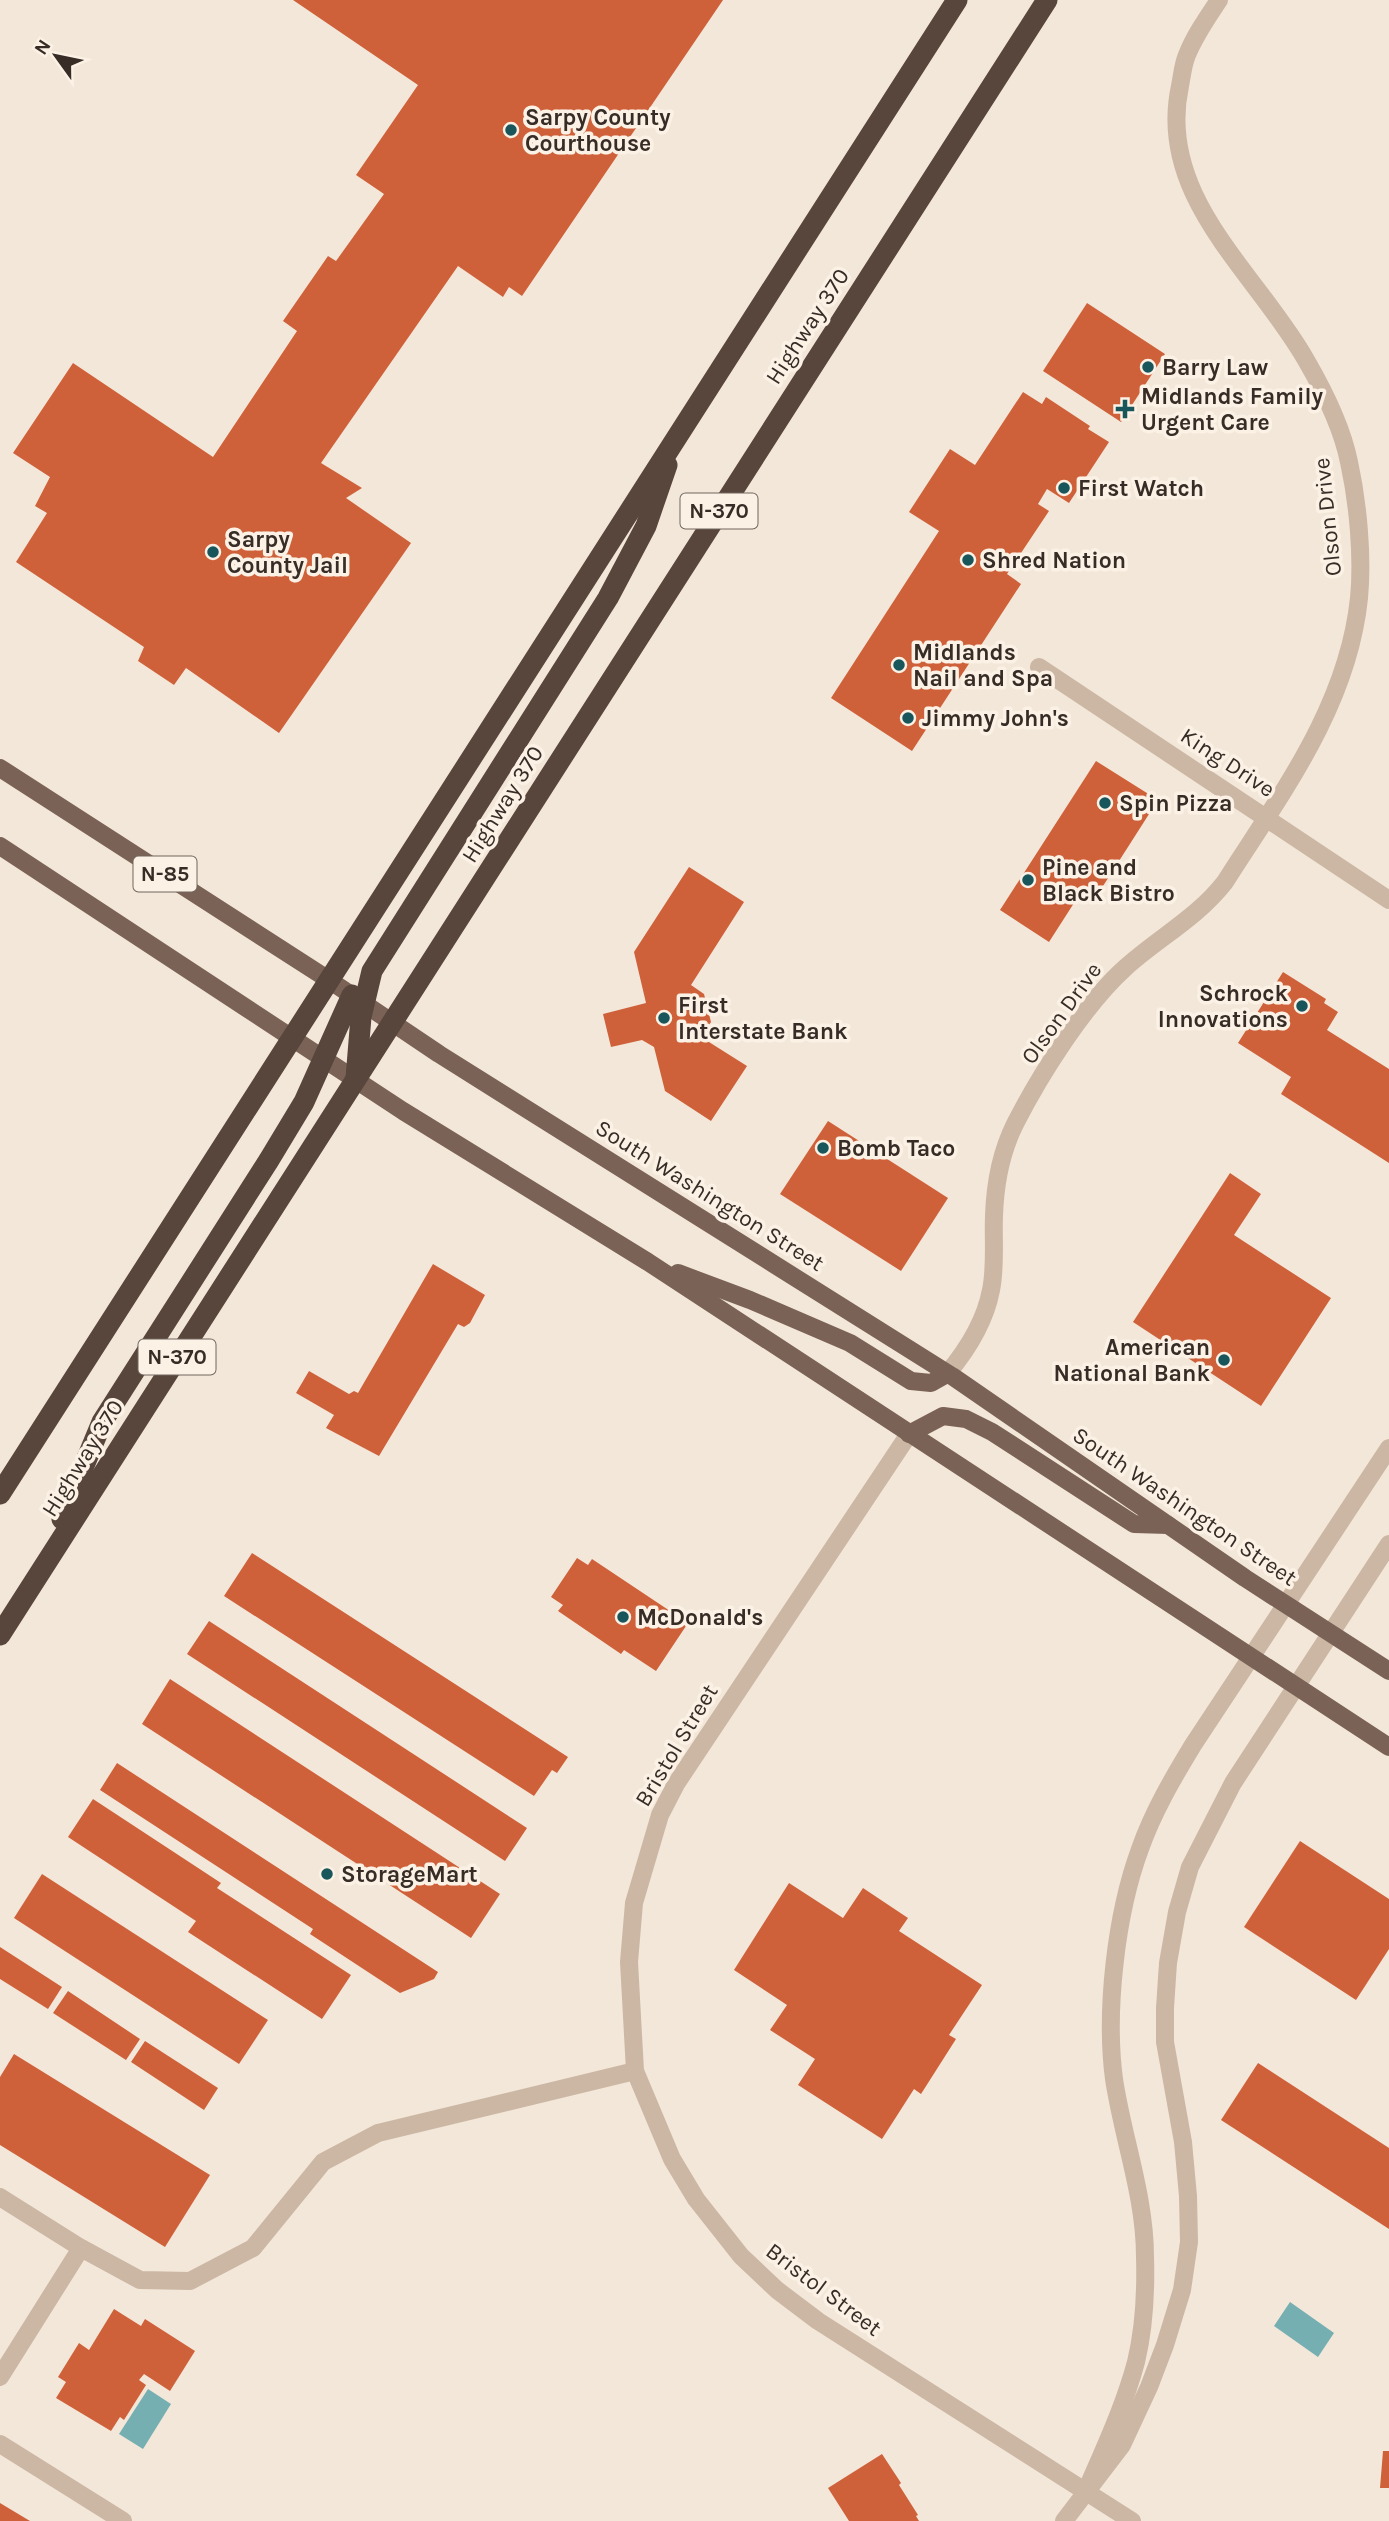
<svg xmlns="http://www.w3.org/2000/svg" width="1389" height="2521" viewBox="0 0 1389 2521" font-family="Karla,sans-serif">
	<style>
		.water { fill: #75afb2 }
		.building { fill: #cf613a }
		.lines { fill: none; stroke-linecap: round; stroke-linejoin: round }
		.minor { stroke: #ccb7a4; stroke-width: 18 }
		.major { stroke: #7a6356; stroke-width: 18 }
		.highway { stroke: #58463c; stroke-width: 21 }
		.poi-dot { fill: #18565b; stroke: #fbf1e5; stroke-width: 2.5 }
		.labels { text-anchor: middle; stroke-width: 7; stroke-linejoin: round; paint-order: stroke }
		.shield { fill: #fbf1e5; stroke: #72675f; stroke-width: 2 }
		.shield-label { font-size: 21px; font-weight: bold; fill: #372c26 }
		.poi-label { font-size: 23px; font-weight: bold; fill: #372c26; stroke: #fbf1e5; text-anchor: start }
		.street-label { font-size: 23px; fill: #372c26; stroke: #fbf1e5 }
	</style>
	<rect width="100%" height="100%" fill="#f3e7d9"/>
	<!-- water -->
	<g class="water">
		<path d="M1290,2302l44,31 -16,24 -44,-31z"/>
		<path d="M148,2389l23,15 -28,45 -24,-15z"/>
	</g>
	<!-- building -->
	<g class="building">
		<path d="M293,0h430l-201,296 -13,-9 -6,10 -45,-31 -137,197 41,25 -16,10 65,45 -132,190 -93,-65 -12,17 -36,-24 6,-14 -128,-85 31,-49 -12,-7 15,-29 -37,-24 60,-90 140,94 84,-126 -14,-10 45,-65 8,5 48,-67 -28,-19 62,-90z"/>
		<path d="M1087,303l78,51 -44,68 -78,-51z"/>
		<path d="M1023,392l19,12 4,-7 44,29 -2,3 21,13 -40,61 -22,-14 -9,15 11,7 -42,63 14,10 -109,167 -81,-53 108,-167 -30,-19 41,-63 25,16z"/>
		<path d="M1096,761l62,39 -62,97 -13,-8 -34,53 -49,-32z"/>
		<path d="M689,867l55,35 -53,83 13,9 7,28 -10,15 46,29 -36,55 -46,-30 -11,-44 -12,-7 -31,7 -8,-33 43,-11 -12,-51z"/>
		<path d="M1283,972l43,27 -2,4 14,9 -11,18 62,39v94l-108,-69 10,-17 -53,-34z"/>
		<path d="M828,1121l120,77 -47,73 -121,-77z"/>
		<path d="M1230,1173l31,21 -27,41 97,63 -70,108 -128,-84z"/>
		<path d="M433,1264l52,31 -15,28 -6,4 -6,-3 -79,132 -53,-28 8,-13 -38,-22 13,-22 40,23 5,-3 4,2z"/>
		<path d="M252,1553l316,204 -11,16 -5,-3 -18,26 -310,-200z"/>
		<path d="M577,1558l11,7 4,-6 96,64 -32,48 -32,-21 -3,4 -63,-43 5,-6 -12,-8z"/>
		<path d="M209,1621l318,207 -22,33 -318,-207z"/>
		<path d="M170,1679l330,215 -29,44 -329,-214z"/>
		<path d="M117,1763l321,209 -4,7 -34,14 -90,-59 3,-5 -213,-139z"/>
		<path d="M93,1799l128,84 -4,5 134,87 -29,44 -134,-87 8,-11 -128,-84z"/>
		<path d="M1300,1841l89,58v50l-33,51 -112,-73z"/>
		<path d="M42,1874l226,146 -29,44 -225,-146z"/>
		<path d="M789,1883l54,35 20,-30 45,30 -9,13 83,54 -33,50 7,4 -35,55 -7,-5 -32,50 -84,-54 17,-26 -45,-29 17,-25 -53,-35z"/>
		<path d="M0,1947l62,40 -14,22 -48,-30z"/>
		<path d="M68,1991l72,48 -14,21 -73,-47z"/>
		<path d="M145,2041l73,47 -14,22 -73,-48z"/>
		<path d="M14,2054l196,121 -45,72 -165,-102v-68z"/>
		<path d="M1258,2063l131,85v81l-168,-109z"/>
		<path d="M114,2309l27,17 4,-7 50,32 -25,40 -26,-17 -5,6 7,5 -22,35 -4,-3 -9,14 -55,-33 10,-16 -8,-5 21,-34 10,7z"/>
		<path d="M1383,2451h6v37h-9z"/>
		<path d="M882,2454l19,29 -2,2 19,30 -2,1 3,5h-70l-21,-33z"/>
		<path d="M0,2503l30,18h-30z"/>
	</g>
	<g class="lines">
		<!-- minor -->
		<g class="minor">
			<path d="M1039,667l350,233"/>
			<path d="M947,1374c21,-25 38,-52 44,-84 5,-24 2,-49 3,-74 1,-32 7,-64 21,-92 25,-49 69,-119 110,-156 33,-30 72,-50 100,-86 56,-88 123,-176 134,-284 4,-41 -1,-95 -10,-136 -7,-35 -25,-71 -43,-102 -50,-88 -150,-163 -126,-274 2,-10 3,-22 7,-31 8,-20 20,-37 32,-55"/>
			<path d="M909,1434l-233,350 -16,31 -26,88 -5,59 6,109 37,88 24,40 45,57 36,34 41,31 314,200"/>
			<path d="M0,2197l81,51 59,32 50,1 63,-33 70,-86 55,-29 257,-62"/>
			<path d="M0,2377l81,-129"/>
			<path d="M0,2444l123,77"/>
			<path d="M1086,2491c18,-42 38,-84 50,-129 8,-33 10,-71 9,-105 0,-61 -22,-118 -31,-178 -9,-68 2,-165 26,-230 13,-37 33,-71 53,-104l196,-297"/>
			<path d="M1064,2521l58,-76 27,-58 16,-42 17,-55 7,-48 -1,-46 -5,-54 -18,-100v-34l3,-45 9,-51 13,-45 43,-84 156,-239"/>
		</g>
		<!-- major -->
		<g class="major">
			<path d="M0,768l329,212 110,74 513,322 293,202 144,93"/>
			<path d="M0,846l403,265 245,151 741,485"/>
			<path d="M678,1273l72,27 100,43 61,38 20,2 16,-9"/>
			<path d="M909,1434l34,-18 23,3 26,13 142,92 34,1"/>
		</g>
		<!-- highway -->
		<g class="highway">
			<path d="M356,1078l5,-61 11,-46 236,-373 38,-72 21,-61"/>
			<path d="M0,1494l957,-1494"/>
			<path d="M62,1519l40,-97 167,-262 35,-58 48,-107"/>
			<path d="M0,1635l1047,-1635"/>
		</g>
	</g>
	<!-- markers -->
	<g class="poi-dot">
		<circle cx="511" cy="130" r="7"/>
		<circle cx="1148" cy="367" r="7"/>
		<path d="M1121.5 398.5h7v7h7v7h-7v7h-7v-7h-7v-7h7z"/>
		<circle cx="1064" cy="488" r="7"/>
		<circle cx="213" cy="552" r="7"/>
		<circle cx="968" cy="560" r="7"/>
		<circle cx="899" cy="665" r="7"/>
		<circle cx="908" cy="718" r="7"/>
		<circle cx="1105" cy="803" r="7"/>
		<circle cx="1028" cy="880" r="7"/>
		<circle cx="1302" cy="1006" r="7"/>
		<circle cx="664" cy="1018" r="7"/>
		<circle cx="823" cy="1148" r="7"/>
		<circle cx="1224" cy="1360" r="7"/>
		<circle cx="623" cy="1617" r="7"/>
		<circle cx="327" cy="1874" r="7"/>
	</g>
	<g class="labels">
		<!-- shield labels -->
		<g class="shield">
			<rect x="680.5" y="493.5" width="77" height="35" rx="5"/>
			<rect x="133.5" y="856.5" width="63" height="35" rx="5"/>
			<rect x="138.5" y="1339.5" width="77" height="35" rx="5"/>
		</g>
		<g class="shield-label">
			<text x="719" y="518">N-370</text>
			<text x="165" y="881">N-85</text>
			<text x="177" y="1364">N-370</text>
		</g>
		<!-- poi labels -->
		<g class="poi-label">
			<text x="525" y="125">Sarpy County<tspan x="525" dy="26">Courthouse</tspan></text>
			<text x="1162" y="375">Barry Law</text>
			<text x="1141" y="404">Midlands Family<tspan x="1141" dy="26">Urgent Care</tspan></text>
			<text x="1078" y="496">First Watch</text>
			<text x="227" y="547">Sarpy<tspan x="227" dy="26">County Jail</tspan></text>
			<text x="982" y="568">Shred Nation</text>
			<text x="913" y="660">Midlands<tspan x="913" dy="26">Nail and Spa</tspan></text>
			<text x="922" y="726">Jimmy John's</text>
			<text x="1119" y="811">Spin Pizza</text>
			<text x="1042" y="875">Pine and<tspan x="1042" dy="26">Black Bistro</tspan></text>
			<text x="1288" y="1001" text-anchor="end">Schrock<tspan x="1288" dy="26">Innovations</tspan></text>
			<text x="678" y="1013">First<tspan x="678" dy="26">Interstate Bank</tspan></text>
			<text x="837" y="1156">Bomb Taco</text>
			<text x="1210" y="1355" text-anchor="end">American<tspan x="1210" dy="26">National Bank</tspan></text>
			<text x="637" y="1625">McDonald's</text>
			<text x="341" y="1882">StorageMart</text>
		</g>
		<!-- street labels -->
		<g class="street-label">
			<text transform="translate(807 326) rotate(-57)" y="8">Highway 370</text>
			<text transform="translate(1327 517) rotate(-96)" y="8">Olson Drive</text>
			<text transform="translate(1228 762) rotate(33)" y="8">King Drive</text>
			<text transform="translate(502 804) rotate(-58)" y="8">Highway 370</text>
			<text transform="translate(1061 1013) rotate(-54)" y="8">Olson Drive</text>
			<text transform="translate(710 1195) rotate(32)" y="8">South Washington Street</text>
			<text transform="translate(82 1458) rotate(-58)" y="8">Highway 370</text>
			<text transform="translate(1185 1506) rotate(34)" y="8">South Washington Street</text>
			<text transform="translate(676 1745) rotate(-59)" y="8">Bristol Street</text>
			<text transform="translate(824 2289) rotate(37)" y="8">Bristol Street</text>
		</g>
	</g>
	<!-- north arrow -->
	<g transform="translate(56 56) rotate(303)" stroke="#fbf1e5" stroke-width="5" paint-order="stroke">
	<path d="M0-5L12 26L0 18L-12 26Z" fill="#372c26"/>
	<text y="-10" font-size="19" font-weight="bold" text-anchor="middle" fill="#372c26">N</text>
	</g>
</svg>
